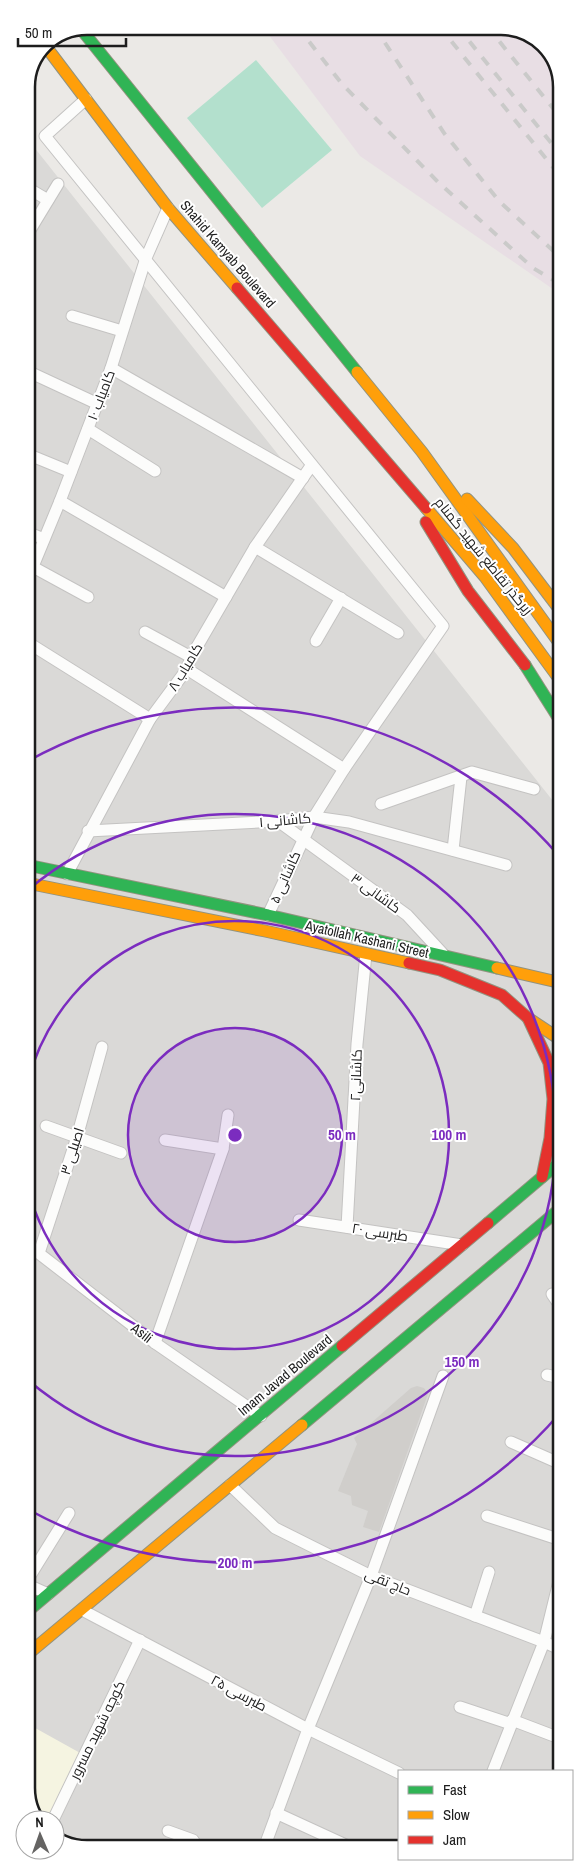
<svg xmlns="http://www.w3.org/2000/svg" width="588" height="1875" viewBox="0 0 588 1875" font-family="'Archivo Narrow',Cairo,sans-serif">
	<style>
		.residential { fill: #dad9d7 }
		.industrial { fill: #e8dee4 }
		.education { fill: #f5f4e1 }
		.pitch { fill: #b3e0cd }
		.building { fill: #d0cecb }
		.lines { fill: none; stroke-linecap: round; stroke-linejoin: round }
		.street-casing { stroke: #c4c3c2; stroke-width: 13 }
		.fast-casing { stroke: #92937f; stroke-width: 13 }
		.slow-casing { stroke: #92937f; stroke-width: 13 }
		.jam-casing { stroke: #92937f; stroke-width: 13 }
		.street { stroke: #fcfcfb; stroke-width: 11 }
		.fast { stroke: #30b455; stroke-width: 11 }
		.slow { stroke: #ff9f0a; stroke-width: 11 }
		.jam { stroke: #e5322d; stroke-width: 11 }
		.rail { stroke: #cacac9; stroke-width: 4; stroke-dasharray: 10 10; stroke-linecap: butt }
		.ring { fill: none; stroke: #7b2cbf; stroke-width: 2.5 }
		.labels { text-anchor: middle; stroke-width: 4; stroke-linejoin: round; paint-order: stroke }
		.street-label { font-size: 14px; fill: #1d1d1d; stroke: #fff }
		.rim { fill: none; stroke: #1d1d1d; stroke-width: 2.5 }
		.centre { fill: #7b2cbf; stroke: #fff; stroke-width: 2.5 }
		.ring-label { font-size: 15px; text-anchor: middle; font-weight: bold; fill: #7b2cbf; stroke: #fff; stroke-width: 4; stroke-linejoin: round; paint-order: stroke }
	</style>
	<rect width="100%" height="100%" fill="#ebe9e6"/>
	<!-- residential -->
	<path class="residential" d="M26,137l535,674 1,960h-163v76l-316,2 -28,-12v-17h-17l-10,-16z"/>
	<!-- industrial -->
	<path class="industrial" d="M262,26h243l36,15 19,30v223l-200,-138z"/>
	<!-- education -->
	<path class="education" d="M28,1724l54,30 -35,66h-9l-10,-16z"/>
	<!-- pitch -->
	<path class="pitch" d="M256,60l76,90 -70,58 -75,-90z"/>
	<!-- building -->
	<path class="building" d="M417,1386l7,2 4,6 -49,138 -16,-5 5,-16 -16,-6 -1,-9 -13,-5 19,-47 -3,-6 57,-50z"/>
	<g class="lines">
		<!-- street casing -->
		<g class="street-casing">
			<g id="street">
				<path d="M86,99l-41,37c134,163 264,327 398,490l-99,143 -30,48 -46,98"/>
				<path d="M26,187l22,13"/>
				<path d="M27,235l31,-51"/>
				<path d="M72,316l50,15"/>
				<path d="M111,368l192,110"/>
				<path d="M27,371l71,33"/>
				<path d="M88,429l67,42"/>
				<path d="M27,454l44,18"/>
				<path d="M60,501l166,96"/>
				<path d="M27,532l17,7"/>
				<path d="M255,547l143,86"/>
				<path d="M33,567l55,30"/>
				<path d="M27,581l33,-80 51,-133 35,-110 22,-50"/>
				<path d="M145,632l46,25"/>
				<path d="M316,641l25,-43"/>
				<path d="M27,642l123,77"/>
				<path d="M187,669l157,100"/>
				<path d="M381,804l91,-32 62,17"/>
				<path d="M278,821l129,94 36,39"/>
				<path d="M88,831l190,-10 36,-4 35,5 157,43"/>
				<path d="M453,850l8,-73"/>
				<path d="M67,874l83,-155 37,-50 4,-12 64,-110 56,-81"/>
				<path d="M46,1126l75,27"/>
				<path d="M165,1140l58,9"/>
				<path d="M299,1220l163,25"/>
				<path d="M347,1227l10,-183 9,-90"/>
				<path d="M28,1245l127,98 106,73"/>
				<path d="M39,1253l38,-116 25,-90"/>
				<path d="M552,1294l9,13"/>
				<path d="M155,1343l68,-194 5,-34"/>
				<path d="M547,1375l14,3"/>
				<path d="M511,1442l50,22"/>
				<path d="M230,1485l45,43 96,48 173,66 18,8"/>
				<path d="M487,1516l74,24"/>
				<path d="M28,1579l41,-66"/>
				<path d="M28,1585l20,9"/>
				<path d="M82,1610l226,119 91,44"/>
				<path d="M475,1616l14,-44"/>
				<path d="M460,1707l51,17"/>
				<path d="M512,1720l50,19"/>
				<path d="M493,1771l51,-129 17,-69"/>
				<path d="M276,1813l74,34"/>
				<path d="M53,1820l87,-180"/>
				<path d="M168,1831l25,9 2,3 -2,5"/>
				<path d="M264,1848l44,-119 63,-153 72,-200"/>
			</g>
		</g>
		<!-- fast casing -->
		<g class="fast-casing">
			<g id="fast">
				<path d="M81,29l276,343"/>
				<path d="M525,665l36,57"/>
				<path d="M27,865l241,50 229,53"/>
				<path d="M488,1223l73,-62"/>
				<path d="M302,1425l259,-217"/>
				<path d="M28,1611l314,-265"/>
			</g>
		</g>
		<!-- slow casing -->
		<g class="slow-casing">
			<g id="slow">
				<path d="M44,44l124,164 69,80"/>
				<path d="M357,372l65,80 138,192"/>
				<path d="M467,499l46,49 47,62"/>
				<path d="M426,508l59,69 75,103"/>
				<path d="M27,883l238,48 144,32"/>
				<path d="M497,968l56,13 8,-1"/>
				<path d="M528,1018l33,22"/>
				<path d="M28,1654l274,-229"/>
			</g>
		</g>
		<!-- jam casing -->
		<g class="jam-casing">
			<g id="jam">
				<path d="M237,288l189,220"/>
				<path d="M426,522l42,69 57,74"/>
				<path d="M409,963l31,7 62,25 26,23 21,45 4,36 -3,39 -8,39"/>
				<path d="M342,1346l146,-123"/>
			</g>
		</g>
		<!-- street -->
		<use href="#street" class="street"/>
		<!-- fast -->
		<use href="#fast" class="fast"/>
		<!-- slow -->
		<use href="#slow" class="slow"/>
		<!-- jam -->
		<use href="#jam" class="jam"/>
		<!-- rail -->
		<g class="rail">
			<path d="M297,26l45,58 96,98 95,86 27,16"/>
			<path d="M374,26l70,107 55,68 61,56"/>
			<path d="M439,26l121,150"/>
			<path d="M457,26l103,128"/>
			<path d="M487,26l73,91"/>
		</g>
	</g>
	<!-- distance rings -->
	<circle cx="235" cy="1135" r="107" fill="#7b2cbf" fill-opacity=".12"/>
	<g class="ring">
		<circle cx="235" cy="1135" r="107"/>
		<path d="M28 1081A214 214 0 1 1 28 1189"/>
		<path d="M29 889A321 321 0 1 1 29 1381"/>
		<path d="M560 1413A428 428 0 0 1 31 1511M28 761A428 428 0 0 1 560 857"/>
	</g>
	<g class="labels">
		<!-- street labels -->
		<g class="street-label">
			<text transform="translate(228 254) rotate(49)" y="5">Shahid Kamyab Boulevard</text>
			<text transform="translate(101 395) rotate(-69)" y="5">کامیاب ۱۰</text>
			<text transform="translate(484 556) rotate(51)" y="5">زیرگذر تقاطع شهید گمنام</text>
			<text transform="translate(185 667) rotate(-59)" y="5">کامیاب ۸</text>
			<text transform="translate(285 820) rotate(-5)" y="5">کاشانی ۱</text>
			<text transform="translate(285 877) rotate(-66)" y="5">کاشانی ۵</text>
			<text transform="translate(376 893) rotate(36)" y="5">کاشانی ۳</text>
			<text transform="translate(367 939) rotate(13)" y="5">Ayatollah Kashani Street</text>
			<text transform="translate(356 1075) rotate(-88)" y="5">کاشانی۲</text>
			<text transform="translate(72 1151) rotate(-72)" y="5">اصیلی ۳</text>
			<text transform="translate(380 1232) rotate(9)" y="5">طبرسی ۲۰</text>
			<text transform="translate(142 1333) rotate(38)" y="5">Asili</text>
			<text transform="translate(285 1375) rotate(-40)" y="5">Imam Javad Boulevard</text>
			<text transform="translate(388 1582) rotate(22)" y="5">حاج تقی</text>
			<text transform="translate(239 1693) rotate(28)" y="5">طبرسی ۲۵</text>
			<text transform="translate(97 1730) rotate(-64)" y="5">کوچه شهید مسرور</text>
		</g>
	</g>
	<!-- crop -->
	<path d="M0 0H588V1875H0ZM87 35H501A52 52 0 0 1 553 87V1788A52 52 0 0 1 501 1840H87A52 52 0 0 1 35 1788V87A52 52 0 0 1 87 35Z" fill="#fff" fill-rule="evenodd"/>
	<path class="rim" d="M87 35H501A52 52 0 0 1 553 87V1788A52 52 0 0 1 501 1840H87A52 52 0 0 1 35 1788V87A52 52 0 0 1 87 35Z"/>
	<circle cx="235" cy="1135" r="8" class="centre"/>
	<g class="ring-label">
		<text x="342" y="1140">50 m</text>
		<text x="449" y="1140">100 m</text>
		<text x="462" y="1367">150 m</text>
		<text x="235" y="1568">200 m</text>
	</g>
	<!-- legend -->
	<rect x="398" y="1770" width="175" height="90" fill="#ffffff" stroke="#a5a5a5"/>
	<rect x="408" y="1786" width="25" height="8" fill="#30b455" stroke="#a5a5a5"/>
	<text x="443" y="1795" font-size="15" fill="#1d1d1d">Fast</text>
	<rect x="408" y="1811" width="25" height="8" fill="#ff9f0a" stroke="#a5a5a5"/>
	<text x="443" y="1820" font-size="15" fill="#1d1d1d">Slow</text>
	<rect x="408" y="1836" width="25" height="8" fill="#e5322d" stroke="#a5a5a5"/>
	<text x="443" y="1845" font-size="15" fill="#1d1d1d">Jam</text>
	<!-- north arrow -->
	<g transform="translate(40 1835) rotate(358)"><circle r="24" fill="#ffffff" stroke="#a5a5a5"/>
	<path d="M0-4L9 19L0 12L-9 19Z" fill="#656463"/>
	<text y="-8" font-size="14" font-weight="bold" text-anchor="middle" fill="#1d1d1d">N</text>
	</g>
	<!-- scale -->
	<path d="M18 38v8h108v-8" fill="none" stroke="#1d1d1d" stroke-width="2.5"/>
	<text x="25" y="38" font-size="15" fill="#1d1d1d" stroke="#ffffff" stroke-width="4" paint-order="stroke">50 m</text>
</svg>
